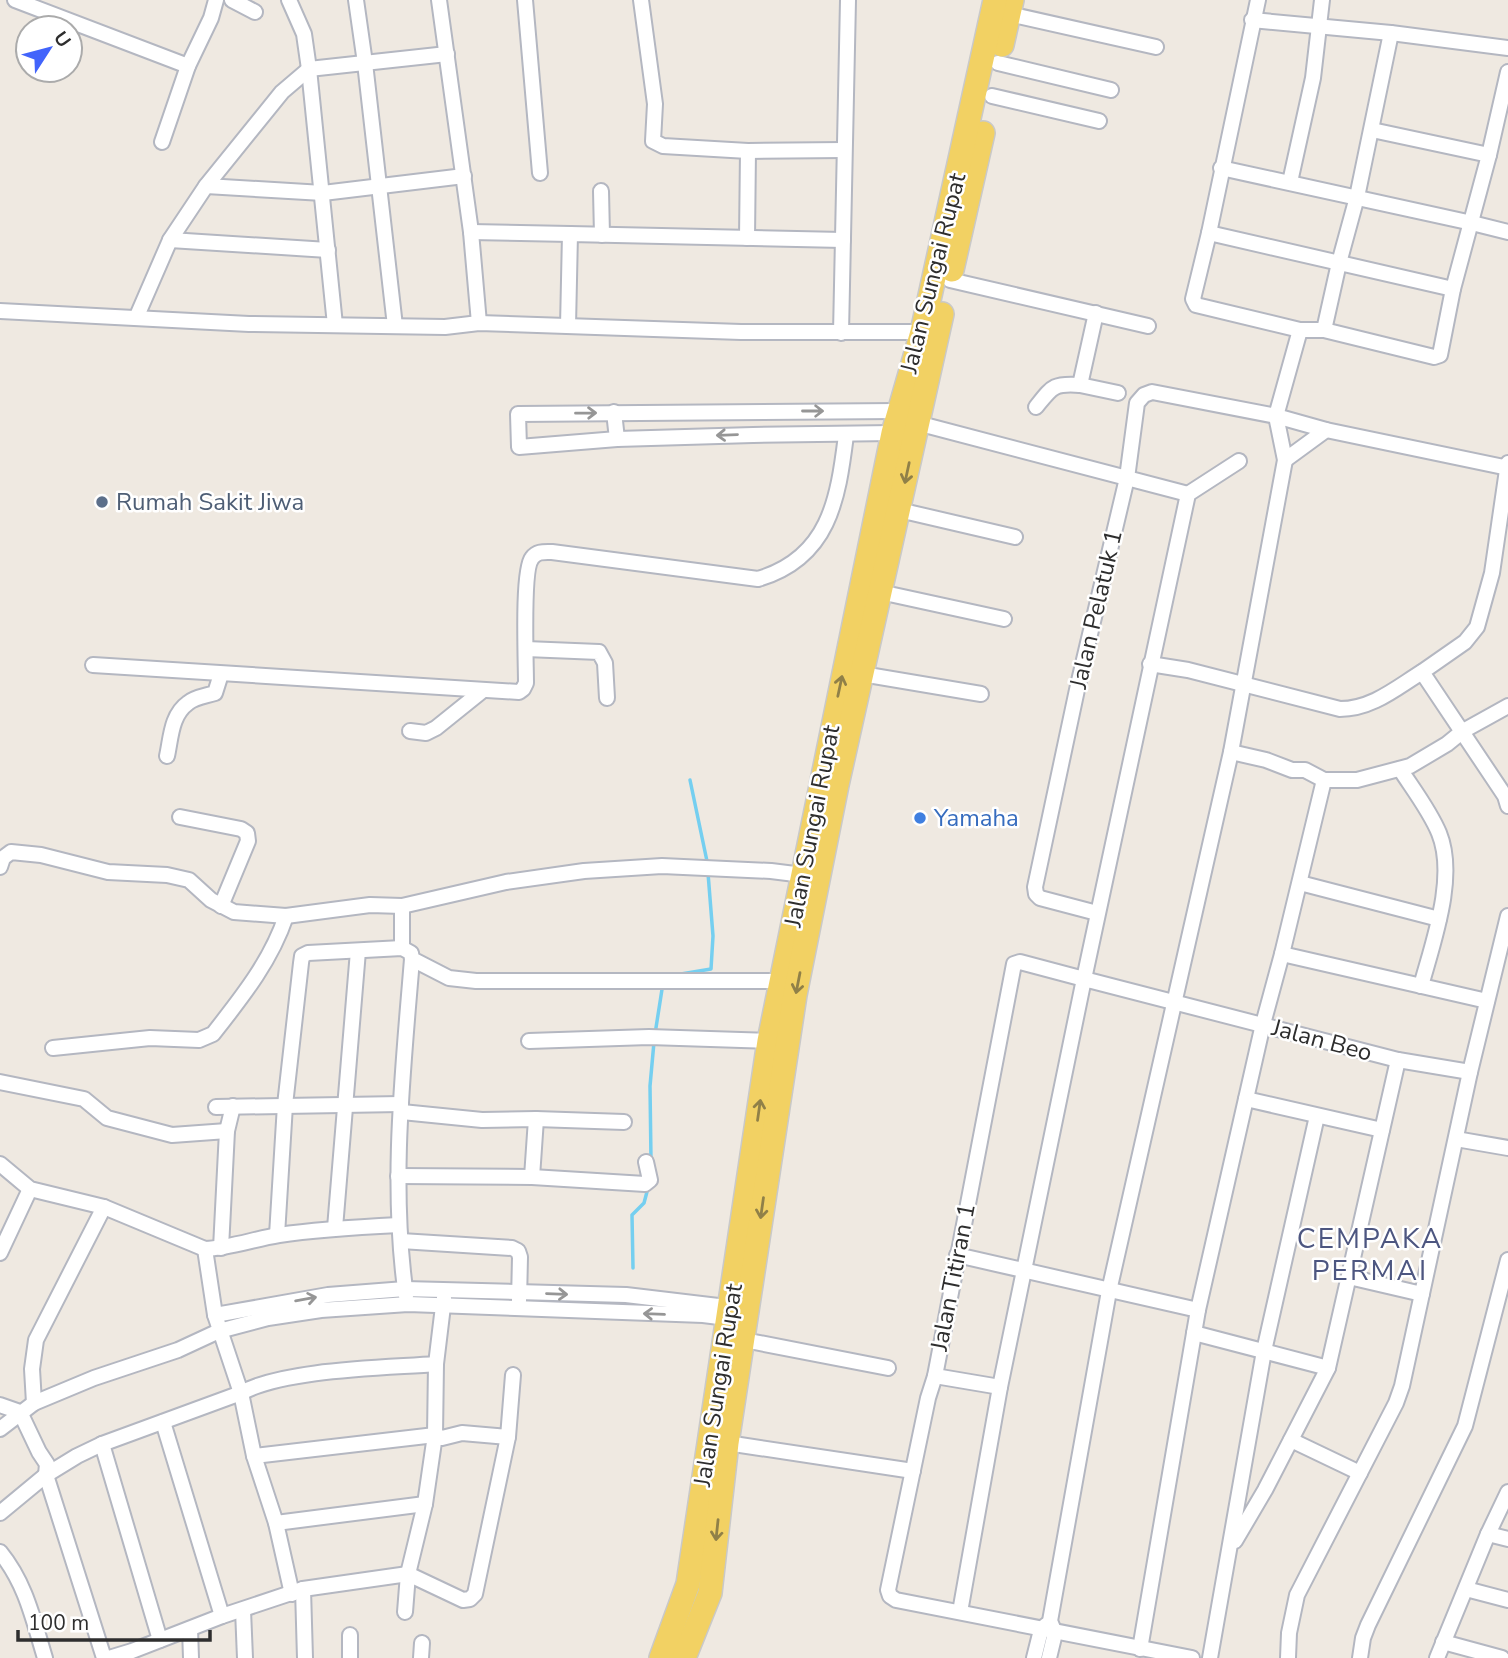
<svg xmlns="http://www.w3.org/2000/svg" width="1508" height="1658" viewBox="0 0 1508 1658" font-family="'Nunito Sans',sans-serif">
	<style>
		.lines { fill: none; stroke-linecap: round; stroke-linejoin: round }
		.stream { stroke: #75cff0; stroke-width: 3.5 }
		.minor-casing { stroke: #b4b7c1; stroke-width: 18 }
		.primary-casing { stroke: #c9c9c9; stroke-width: 26 }
		.minor { stroke: #fff; stroke-width: 14 }
		.primary { stroke: #f2d163; stroke-width: 23 }
		.oneway { stroke: #969696 }
		.oneway2 { stroke: #908048 }
		.service-dot { fill: #5c6f8a; stroke: #fff; stroke-width: 2.5 }
		.shop-dot { fill: #3f7fe0; stroke: #fff; stroke-width: 2.5 }
		.labels { text-anchor: middle; stroke-width: 5; stroke-linejoin: round; paint-order: stroke }
		.street-label { font-size: 24px; fill: #2e2e2e; stroke: #fff }
		.service-label { font-size: 24px; fill: #4e5e75; stroke: #fff; text-anchor: start }
		.shop-label { font-size: 24px; fill: #366cbe; stroke: #fff; text-anchor: start }
		.quarter-label { font-size: 28px; letter-spacing: 2px; fill: #4d5680; stroke: #fff }
	</style>
	<rect width="100%" height="100%" fill="#efe9e1"/>
	<g class="lines">
		<!-- stream -->
		<g class="stream">
			<path d="M690,780l18,86"/>
			<path d="M675,975l36,-6 2,-33 -5,-63"/>
			<path d="M655,1034l8,-51"/>
			<path d="M651,1160l-1,-74 4,-44"/>
			<path d="M633,1268l-1,-53 12,-12 4,-15"/>
		</g>
		<!-- minor casing -->
		<g class="minor-casing">
			<g id="minor">
				<path d="M15,0l173,66"/>
				<path d="M232,0l23,12"/>
				<path d="M289,0l15,34 5,35 26,256"/>
				<path d="M356,0l9,63 30,263"/>
				<path d="M439,0l32,232 8,91"/>
				<path d="M525,0l15,173"/>
				<path d="M641,0l14,104 -2,37 10,5 85,5 96,-1"/>
				<path d="M1258,0l-49,233 -16,66 3,6 104,25h24l110,27 6,-2 13,-66 36,-134 19,-83"/>
				<path d="M1009,14l147,33"/>
				<path d="M1252,20l139,13 117,15"/>
				<path d="M998,63l113,27"/>
				<path d="M992,96l107,25"/>
				<path d="M1372,130l117,25"/>
				<path d="M162,142l26,-76 23,-48 5,-18"/>
				<path d="M1221,168l251,55 36,9"/>
				<path d="M1290,182l23,-104 9,-78"/>
				<path d="M206,186l117,7 141,-17"/>
				<path d="M601,191l1,44"/>
				<path d="M471,232l99,2"/>
				<path d="M1209,233l244,56"/>
				<path d="M747,238l1,-87"/>
				<path d="M170,240l158,10"/>
				<path d="M950,280l198,46"/>
				<path d="M0,311l249,13 196,3 34,-4 262,9h181"/>
				<path d="M1096,313l-16,72 38,8"/>
				<path d="M137,316l33,-76 36,-54 76,-94 27,-23 138,-15"/>
				<path d="M568,326l2,-92 273,6"/>
				<path d="M1324,330l15,-67 18,-66 34,-164"/>
				<path d="M841,333l7,-333"/>
				<path d="M1036,407c16,-20 17,-24 44,-22"/>
				<path d="M614,412l3,27"/>
				<path d="M917,423l271,71"/>
				<path d="M893,433l-140,2 -136,4 -98,8 -1,-33 380,-3"/>
				<path d="M1285,460l41,-30"/>
				<path d="M1508,463l-16,110 -15,54 -12,15 -43,30 83,124 3,10"/>
				<path d="M899,510l116,27"/>
				<path d="M880,592l124,27"/>
				<path d="M526,649l73,3 6,11 2,35"/>
				<path d="M1150,664l38,6 152,39c32,0 56,-21 82,-37"/>
				<path d="M93,665l426,27 4,-3 3,-6c0,-21 -4,-113 6,-125 5,-7 12,-6 20,-6l206,27c71,-21 80,-79 88,-144"/>
				<path d="M862,674l119,20"/>
				<path d="M410,731l16,2 10,-5 46,-37"/>
				<path d="M1231,752l35,8 26,10h13l19,10h33l53,-14 37,-22 16,-13 45,-25"/>
				<path d="M167,756c4,-18 4,-41 21,-53 7,-6 18,-7 27,-10l6,-19"/>
				<path d="M1400,769c13,20 30,42 39,64 18,44 -6,109 -18,153"/>
				<path d="M180,817l61,12 6,4 1,8 -27,65"/>
				<path d="M0,867l3,-9 8,-6 30,3 67,17 59,3 22,5 22,20 23,12 52,4 84,-11 32,1 104,-24 78,-11 78,-5 109,5 32,4"/>
				<path d="M1300,883l139,36"/>
				<path d="M1097,913l-57,-15 -4,-4 -1,-7 43,-202 49,-207 10,-75 7,-8 8,-3 124,24 50,14 182,38"/>
				<path d="M402,948v-42"/>
				<path d="M1282,954l205,47"/>
				<path d="M529,1041l120,-4 120,4"/>
				<path d="M53,1048l97,-10 49,2 14,-6c29,-37 58,-73 73,-118"/>
				<path d="M0,1082l84,17 23,19 65,17 55,-4"/>
				<path d="M1246,1099l136,31"/>
				<path d="M216,1107l185,-3"/>
				<path d="M402,1112l80,8 54,-1 88,3"/>
				<path d="M1456,1139l52,9"/>
				<path d="M0,1164l30,25 74,18 101,42c25,-1 49,-10 74,-14 40,-6 80,-8 120,-10"/>
				<path d="M398,1176l134,1 113,7 5,-4 -4,-18"/>
				<path d="M532,1177l4,-58"/>
				<path d="M335,1228l23,-277"/>
				<path d="M277,1235l8,-130 16,-142 1,-7 6,-3 94,-5 9,5 1,6 37,19 27,3h305"/>
				<path d="M401,1241l111,7 6,3 2,6 -1,44"/>
				<path d="M221,1248l6,-117 6,-25"/>
				<path d="M205,1249l10,66 26,78 13,63 22,67 16,71"/>
				<path d="M0,1253l30,-64"/>
				<path d="M957,1255l241,55"/>
				<path d="M1349,1277l73,17"/>
				<path d="M406,1296c-16,-112 -3,-225 6,-337"/>
				<path d="M215,1315l113,-20 77,-6 221,6 109,13"/>
				<path d="M1194,1333l134,35"/>
				<path d="M744,1340l144,28"/>
				<path d="M935,1376l65,11"/>
				<path d="M34,1403l-2,-34 4,-29 68,-133"/>
				<path d="M0,1405l20,7 19,40 8,12 -1,11 58,183"/>
				<path d="M163,1422l59,194"/>
				<path d="M0,1429l34,-26 60,-25 84,-28 41,-19 49,-13 53,-8 87,-6 295,11 32,4"/>
				<path d="M1291,1440l69,33"/>
				<path d="M727,1443l186,28"/>
				<path d="M102,1444l58,196"/>
				<path d="M254,1456l181,-21 7,3 20,-5 46,4 5,-62"/>
				<path d="M0,1513l46,-38 31,-19 25,-12 139,-51c43,-24 144,-25 195,-29"/>
				<path d="M276,1523l149,-19"/>
				<path d="M1488,1534l20,5"/>
				<path d="M1235,1541l30,-51 63,-122 70,-308"/>
				<path d="M0,1552c26,32 33,67 45,106"/>
				<path d="M303,1589l2,69"/>
				<path d="M1466,1589l42,11"/>
				<path d="M243,1610l2,48"/>
				<path d="M405,1612l3,-38 17,-70 10,-69 1,-71 8,-66"/>
				<path d="M960,1612l40,-225 84,-408 314,81 72,12"/>
				<path d="M190,1629l1,29"/>
				<path d="M1443,1642l59,16"/>
				<path d="M1140,1649l58,-339 65,-286 19,-70 42,-174"/>
				<path d="M109,1658l23,-7 90,-35 81,-27 105,-15 55,26 7,-1 5,-5 33,-157"/>
				<path d="M350,1658v-23"/>
				<path d="M421,1658l1,-15"/>
				<path d="M1034,1658l7,-28 5,-5"/>
				<path d="M1049,1658l6,-25 -5,-12 59,-330 122,-539 54,-292 -9,-44 24,-86"/>
				<path d="M1192,1658l-296,-58 -6,-4 -2,-6 40,-192 7,-22 79,-412 6,-2 64,17 104,-485 51,-33"/>
				<path d="M1210,1658l54,-307 53,-235"/>
				<path d="M1288,1658l1,-25 8,-38 99,-192 6,-17 68,-314 38,-156"/>
				<path d="M1360,1658l3,-20 5,-13 97,-199 43,-166"/>
				<path d="M1437,1658l51,-124 20,-42"/>
			</g>
		</g>
		<!-- primary casing -->
		<g class="primary-casing">
			<g id="primary">
				<path d="M1002,45l10,-45"/>
				<path d="M952,270l31,-137"/>
				<path d="M661,1658l27,-74 81,-543 124,-608 29,-101 73,-332"/>
				<path d="M684,1658l26,-65 17,-150 68,-448 42,-210 105,-471"/>
			</g>
		</g>
		<!-- minor -->
		<use href="#minor" class="minor"/>
		<!-- primary -->
		<use href="#primary" class="primary"/>
	</g>
	<!-- one-way arrows -->
	<defs><path id="oneway-shaft" d="M-6 0H5M1.5-3L5.5 0L1.5 3" fill="none" stroke-width="1.6" stroke-linecap="round" stroke-linejoin="round" transform="scale(1.75)"/></defs>
	<g class="oneway">
		<use href="#oneway-shaft" transform="translate(813 411)"/>
		<use href="#oneway-shaft" transform="translate(586 413) rotate(-1)"/>
		<use href="#oneway-shaft" transform="translate(727 435) rotate(178)"/>
		<use href="#oneway-shaft" transform="translate(557 1294) rotate(2)"/>
		<use href="#oneway-shaft" transform="translate(306 1299) rotate(-10)"/>
		<use href="#oneway-shaft" transform="translate(654 1314) rotate(-178)"/>
	</g>
	<g class="oneway2">
		<use href="#oneway-shaft" transform="translate(907 473) rotate(102)"/>
		<use href="#oneway-shaft" transform="translate(840 686) rotate(-78)"/>
		<use href="#oneway-shaft" transform="translate(798 983) rotate(101)"/>
		<use href="#oneway-shaft" transform="translate(759 1110) rotate(-82)"/>
		<use href="#oneway-shaft" transform="translate(762 1208) rotate(98)"/>
		<use href="#oneway-shaft" transform="translate(717 1530) rotate(96)"/>
	</g>
	<!-- markers -->
	<circle class="service-dot" cx="102" cy="502" r="7"/>
	<circle class="shop-dot" cx="920" cy="818" r="7"/>
	<g class="labels">
		<!-- street labels -->
		<g class="street-label">
			<text transform="translate(933 273) rotate(-76)" y="8">Jalan Sungai Rupat</text>
			<text transform="translate(1096 609) rotate(-77)" y="8">Jalan Pelatuk 1</text>
			<text transform="translate(812 826) rotate(-79)" y="8">Jalan Sungai Rupat</text>
			<text transform="translate(1322 1040) rotate(15)" y="8">Jalan Beo</text>
			<text transform="translate(953 1277) rotate(-79)" y="8">Jalan Titiran 1</text>
			<text transform="translate(718 1385) rotate(-81)" y="8">Jalan Sungai Rupat</text>
		</g>
		<!-- service labels -->
		<g class="service-label">
			<text x="116" y="510">Rumah Sakit Jiwa</text>
		</g>
		<!-- shop labels -->
		<g class="shop-label">
			<text x="934" y="826">Yamaha</text>
		</g>
		<!-- quarter labels -->
		<g class="quarter-label">
			<text x="1370" y="1248">CEMPAKA<tspan x="1370" dy="32">PERMAI</tspan></text>
		</g>
	</g>
	<!-- north arrow -->
	<g transform="translate(49 49) rotate(54)"><circle r="33" fill="#ffffff" stroke="#ababab" stroke-width="2"/>
	<path d="M0-5L12 26L0 18L-12 26Z" fill="#4264fb"/>
	<text y="-10" font-size="19" font-weight="bold" text-anchor="middle" fill="#2e2e2e">U</text>
	</g>
	<!-- scale -->
	<path d="M18 1630v10h192v-10" fill="none" stroke="#2e2e2e" stroke-width="3.5"/>
	<text x="28" y="1630" font-size="21" fill="#2e2e2e" stroke="#ffffff" stroke-width="5" paint-order="stroke">100 m</text>
</svg>
